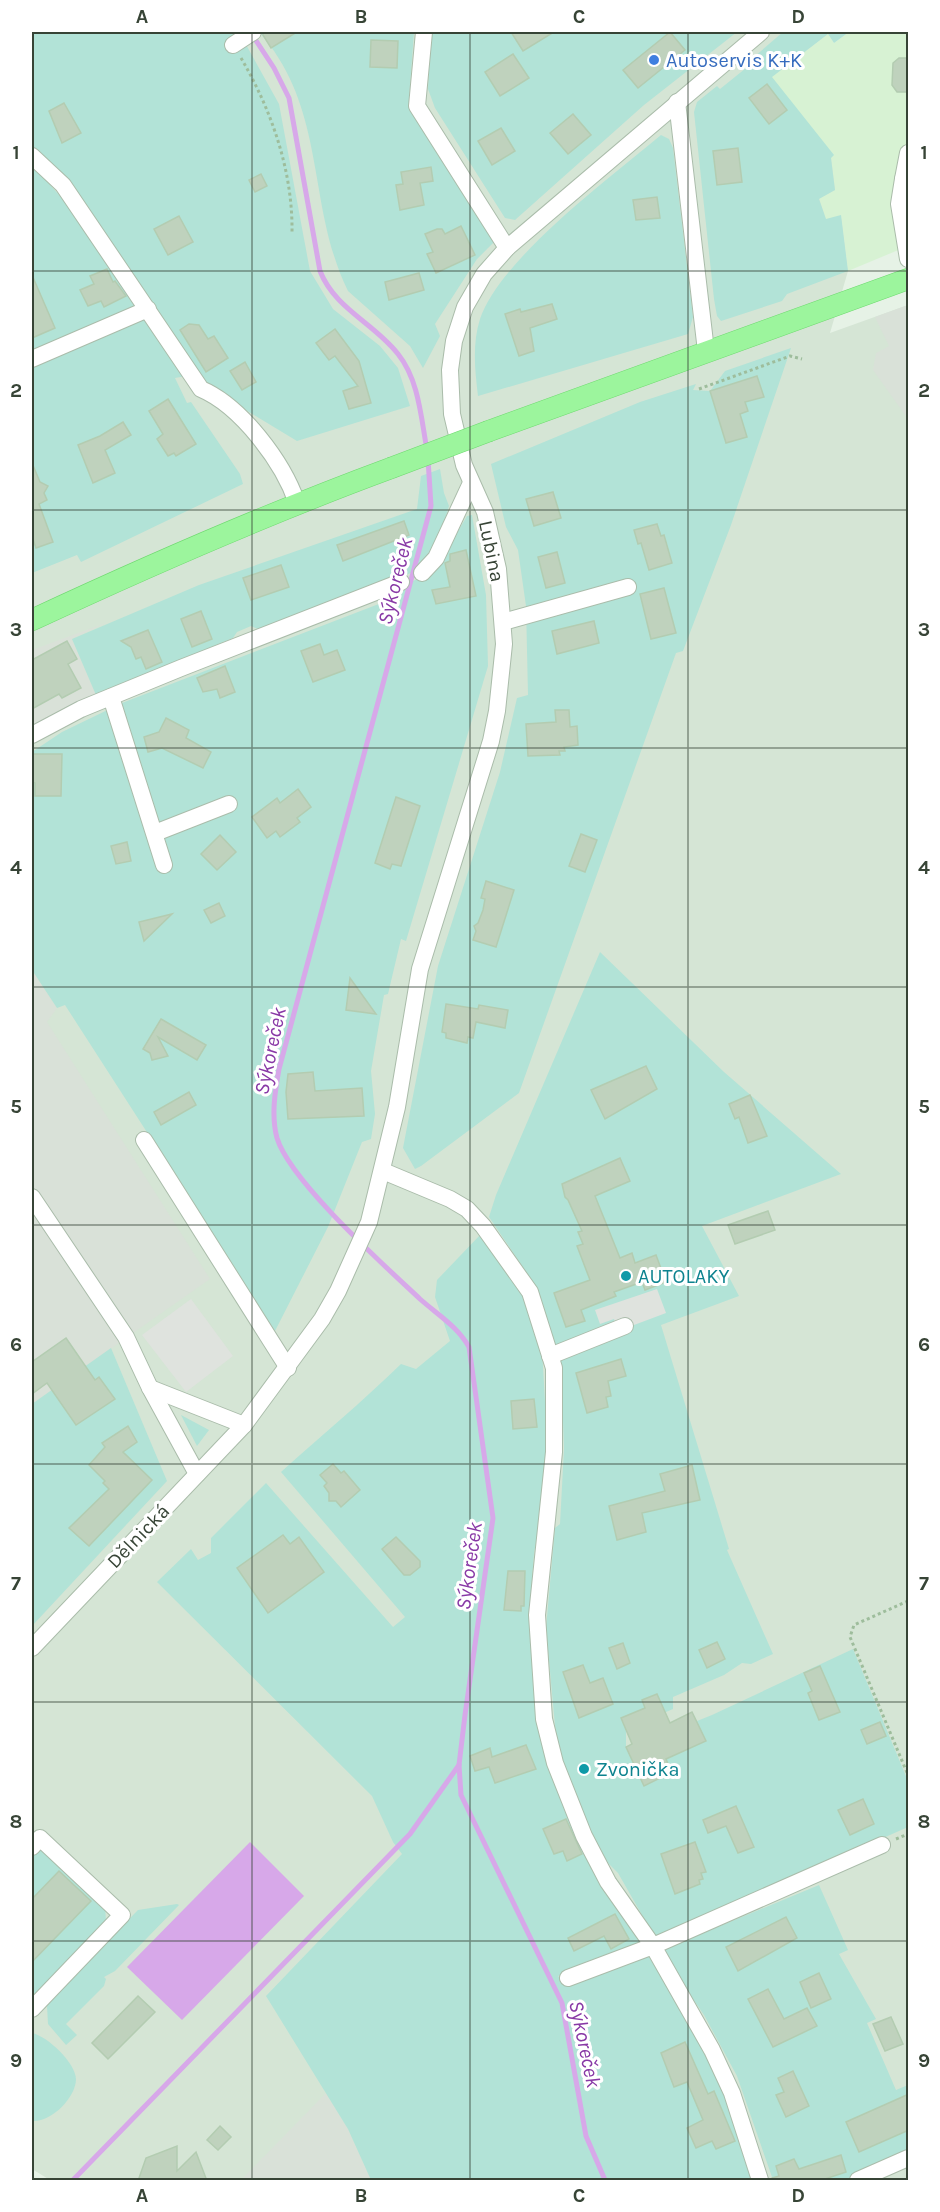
<svg xmlns="http://www.w3.org/2000/svg" width="940" height="2212" viewBox="0 0 940 2212" font-family="Karla,sans-serif">
	<style>
		.residential { fill: #d5e5d5 }
		.commercial { fill: #d7f2d3 }
		.industrial { fill: #d9e1d8 }
		.green { fill: #b2e3d7 }
		.parking { fill: #dfe3de }
		.water { fill: #d7a8e9 }
		.lines { fill: none; stroke-linecap: round; stroke-linejoin: round }
		.stream { stroke: #d7a8e9; stroke-width: 5 }
		.building { fill: #bfd2bd; stroke: #b3ccb1; stroke-width: 1.5 }
		.minor-casing { stroke: #aabcaa; stroke-width: 18 }
		.major-casing { stroke: #6dd96e; stroke-width: 22 }
		.path { stroke: #9ebd9c; stroke-width: 3; stroke-dasharray: 3 3; stroke-linecap: butt }
		.minor { stroke: #fff; stroke-width: 16 }
		.major { stroke: #9cf59d; stroke-width: 21 }
		.major-bridge-casing { stroke: #6dd96e; stroke-width: 22; stroke-linecap: butt }
		.major-bridge { stroke: #9cf59d; stroke-width: 21 }
		.grid { fill: none; stroke: #374436; stroke-width: 1.5; stroke-opacity: 0.55 }
		.shop-dot { fill: #3f7fe0; stroke: #fff; stroke-width: 2 }
		.culture-dot { fill: #0f9aa8; stroke: #fff; stroke-width: 2 }
		.labels { text-anchor: middle; stroke-width: 6; stroke-linejoin: round; paint-order: stroke }
		.shop-label { font-size: 20px; fill: #366cbe; stroke: #fff; text-anchor: start }
		.street-label { font-size: 20px; fill: #374436; stroke: #fff }
		.culture-label { font-size: 20px; fill: #0d838f; stroke: #fff; text-anchor: start }
		.water-label { font-size: 21px; font-style: italic; fill: #8839a6; stroke: #fff }
		.neatline { fill: none; stroke: #374436; stroke-width: 2 }
		.grid-label { font-size: 20px; text-anchor: middle; font-weight: bold; fill: #374436 }
	</style>
	<rect width="100%" height="100%" fill="#e6f2e6"/>
	<!-- residential -->
	<path class="residential" d="M32,32h817l-21,2 -56,43 62,78 14,116 -18,62 78,-28v1875h-858l-18,-11z"/>
	<!-- commercial -->
	<path class="commercial" d="M849,32h59v214l-60,25 -7,-55 -15,4 -7,-22 16,-8 -4,-32 -60,-81 57,-43 6,9z"/>
	<!-- industrial -->
	<g class="industrial">
		<path d="M908,305v114l-35,-49 3,-17 13,-7 -14,-29z"/>
		<path d="M108,622l-36,17 24,56 -64,35v-80z"/>
		<path d="M32,970l25,38 -10,14 163,257 -178,125z"/>
		<path d="M326,2093l22,36 23,51h-130z"/>
	</g>
	<!-- green -->
	<g class="green">
		<path d="M32,32h207l40,72 31,167 23,38 47,37 18,22 12,38 -113,35 -61,-37 -20,-17 -16,-7 -137,-201 -31,-32z"/>
		<path d="M259,32h155l-5,68 86,141 -18,18 -42,65 5,12 -17,32 -13,-22 -62,-55c-42,-85 -20,-182 -89,-259z"/>
		<path d="M431,32h306l-93,73 -129,115 -10,-2 -70,-110 -7,-19z"/>
		<path d="M783,32h66l-15,11 -6,-9 -56,43 62,78 -3,3 4,32 -16,9 7,20 15,-4 7,56 -61,23 -5,7 -61,20 -4,-5 -3,-17 -20,-187 3,-10 20,-16 3,3 36,-29 -2,-3z"/>
		<path d="M661,135l8,4 4,9 20,169 -5,17 -210,62c-3,-25 -6,-52 2,-77 20,-60 131,-142 181,-184z"/>
		<path d="M32,165l47,52 60,89 -107,46z"/>
		<path d="M140,318l9,5 37,53 -11,2 12,25 4,-1 49,72 3,10 -162,78 -4,-7 -45,18v-210z"/>
		<path d="M791,348l-60,177 -48,126 -7,2 -157,440 -98,73 -6,3 -12,-21 35,-182 62,-194 17,-74 11,-3 -2,-89 -8,-56 -12,-23 -15,-63 149,-62 56,-18 -3,6 17,1 15,-20z"/>
		<path d="M440,469l4,24 5,13c-9,28 -12,58 -43,69v-7l-1,4 -13,6 -134,51 -7,-3 -14,6 -4,6 -137,57 -24,-56 127,-54 218,-76 4,-33z"/>
		<path d="M472,515l14,80 2,71 -82,275 -5,-2 -13,55 -4,1 -13,76 4,43 -4,25 -9,3 -34,85 -53,104 -210,-326 -8,3 -25,-38v-218l30,-20 60,-29 275,-106 4,-11 33,-14 33,-56z"/>
		<path d="M600,952l124,120 117,102 -139,52 37,70 -78,29 68,224 -2,1 46,104 -22,10 -9,-1 -18,12 -51,22v12l-47,20v18l66,-35 5,9 15,-6 141,-66 55,132v46l-246,109h-8l-36,-63 -14,-14 -46,-101 -12,-130 9,-100 5,-4 4,-75 -3,-85 -24,-76 -48,-71 7,-22z"/>
		<path d="M481,1234l45,57 16,58 6,106 -7,60 -7,38 -5,66 11,109 71,164 29,51 -82,33 7,8 83,-28 45,64 31,54 34,106h-387l-23,-51 -82,-133 136,-142 -9,-12 -21,-46 -215,-214 34,-33 7,11 13,-7v-15l55,-55 127,144 12,-10 -124,-145c40,-36 81,-70 120,-108l15,5 34,-28 -15,-44 2,-17z"/>
		<path d="M111,1348l56,133 -135,145v-222z"/>
		<path d="M181,1415l28,15 -12,16z"/>
		<path d="M36,1850l17,3 52,51 1,19 -74,81v-42l58,-61 -31,-30 -27,28v-46z"/>
		<path d="M819,1885l29,65 -9,4 37,65 -9,4 29,67 12,-5v68l-62,27h-73l-36,-104 -33,-61 -44,-64z"/>
		<path d="M177,1904l2,1 -64,66 -11,6 2,2 -2,7 -38,38 11,11 -11,10 -18,-21 -1,-18 6,-9 85,-87z"/>
		<path d="M32,2033c15,3 43,29 44,46 0,19 -26,44 -44,42z"/>
	</g>
	<!-- parking -->
	<g class="parking">
		<path d="M657,1289l9,24 -48,18 -4,-12 -14,5 -5,-14z"/>
		<path d="M191,1299l42,57 -47,36 -44,-57z"/>
	</g>
	<!-- water -->
	<path class="water" d="M250,1842l54,54 -122,124 -55,-53z"/>
	<g class="lines">
		<!-- stream -->
		<g class="stream">
			<path d="M253,36l21,32 15,30 31,173c15,38 54,52 78,83 21,26 23,64 29,96"/>
			<path d="M428,459l3,47 -152,563c-4,22 -8,47 -2,69 13,43 108,128 143,161 18,16 37,27 49,48l24,171 -28,197 -6,50 2,30 101,208 24,133 19,44"/>
			<path d="M73,2180l337,-346 49,-69"/>
		</g>
	</g>
	<!-- building -->
	<g class="building">
		<path d="M263,32h34l-26,16 -8,-13z"/>
		<path d="M511,32h43l-31,19z"/>
		<path d="M670,32l15,18 -47,38 -15,-18z"/>
		<path d="M371,40l27,1 -1,27 -27,-1z"/>
		<path d="M513,54l16,24 -29,18 -15,-24z"/>
		<path d="M899,58h10v34h-12l-5,-7 1,-22z"/>
		<path d="M767,84l20,26 -18,14 -20,-26z"/>
		<path d="M64,103l17,30 -19,10 -13,-32z"/>
		<path d="M573,114l18,21 -23,19 -18,-21z"/>
		<path d="M501,128l14,23 -23,14 -14,-24z"/>
		<path d="M738,148l4,34 -25,3 -4,-34z"/>
		<path d="M431,167l2,14 -13,2 4,22 -24,5 -4,-25 7,-1 -2,-12z"/>
		<path d="M261,174l6,12 -12,6 -6,-12z"/>
		<path d="M657,197l3,21 -24,2 -3,-20z"/>
		<path d="M179,216l14,26 -25,13 -14,-26z"/>
		<path d="M461,226l14,29 -39,18 -9,-19 6,-2 -8,-18 12,-5h5l3,5z"/>
		<path d="M107,269l6,13 2,-1 11,15 -22,11 -3,-6 -13,5 -8,-16 14,-6 -4,-8z"/>
		<path d="M419,273l5,17 -35,10 -4,-18z"/>
		<path d="M32,275l23,53 -23,10z"/>
		<path d="M552,304l5,15 -27,9 4,23 -15,5 -14,-42 15,-5 1,3z"/>
		<path d="M189,324l10,1 9,14 6,-3 14,22 -22,14 -26,-42z"/>
		<path d="M335,329l24,32 12,42 -22,6 -6,-18 15,-5 -23,-30 -6,4 -13,-17z"/>
		<path d="M245,362l11,20 -14,8 -12,-19z"/>
		<path d="M757,376l7,21 -19,5 3,9 -8,3 7,23 -21,6 -16,-52z"/>
		<path d="M168,399l28,45 -20,12 -2,-3 -6,3 -11,-17 6,-5 -14,-23z"/>
		<path d="M123,422l8,13 -26,15 10,23 -22,10 -15,-38 22,-9z"/>
		<path d="M32,463l8,19 8,4 -4,7 3,7 -8,4 14,38 -17,6 -4,-12z"/>
		<path d="M553,492l8,26 -27,8 -8,-27z"/>
		<path d="M404,521l5,14 -66,26 -6,-16z"/>
		<path d="M657,524l4,12 3,-1 8,28 -23,7 -8,-27 -3,1 -4,-14z"/>
		<path d="M466,550l10,46 -40,8 -4,-14 18,-3 -5,-24 5,-2v-7z"/>
		<path d="M557,552l8,31 -19,5 -8,-31z"/>
		<path d="M281,565l8,22 -38,13 -8,-22z"/>
		<path d="M664,588l12,45 -25,6 -11,-45z"/>
		<path d="M201,611l11,28 -20,8 -11,-28z"/>
		<path d="M594,621l5,22 -42,11 -5,-23z"/>
		<path d="M148,630l14,32 -16,7 -5,-12 -5,2 -5,-12 -10,-6z"/>
		<path d="M67,641l10,18 -9,5 13,24 -19,10 -3,-4 -27,15v-49z"/>
		<path d="M320,644l4,11 13,-5 8,20 -32,12 -12,-31z"/>
		<path d="M225,666l10,26 -15,6 -3,-9 -14,3 -6,-14z"/>
		<path d="M555,710h14l1,17 7,-1 1,19 -14,2 1,4h-6l1,4 -32,1 -2,-32 30,-2z"/>
		<path d="M166,718l23,12 -3,8 25,14 -8,16 -41,-20 -14,4 -4,-15 15,-5z"/>
		<path d="M32,754h30l-1,42h-26v-13l-3,-1z"/>
		<path d="M298,789l13,18 -14,11 3,4 -20,15 -4,-6 -9,7 -15,-21 25,-19 3,5z"/>
		<path d="M396,797l24,9 -19,60 -9,-2 -2,5 -15,-6z"/>
		<path d="M581,834l16,6 -12,32 -16,-6z"/>
		<path d="M220,835l16,17 -19,18 -16,-16z"/>
		<path d="M127,842l4,19 -15,3 -5,-18z"/>
		<path d="M486,881l28,9 -18,57 -23,-7 3,-9 -2,-5 4,-3 5,-13 2,-11 -4,-1z"/>
		<path d="M219,903l6,13 -14,7 -7,-13z"/>
		<path d="M172,914l-28,27 -5,-19z"/>
		<path d="M350,978l26,36 -30,-4z"/>
		<path d="M446,1004l32,5 1,-4 29,5 -3,18 -29,-6 -3,16 -5,-1 -1,6 -21,-5v-5l-4,-1z"/>
		<path d="M161,1019l45,26 -9,15 -39,-23 10,19 -16,4 -2,-7 -7,-4z"/>
		<path d="M646,1066l11,23 -52,30 -14,-29z"/>
		<path d="M313,1072l2,19 47,-3 2,28 -76,3 -2,-27 2,-18z"/>
		<path d="M189,1092l7,13 -35,20 -7,-13z"/>
		<path d="M750,1095l17,41 -19,7 -9,-26 -4,2 -6,-15z"/>
		<path d="M620,1158l10,23 -35,15 25,62 12,-5 3,10 21,-8 10,27 -21,8 -3,-8 -28,10 2,4 -35,14 4,11 -19,6 -12,-34 36,-13 -13,-34 6,-2 -5,-12 4,-1 -14,-31 -3,-3 -3,-13z"/>
		<path d="M768,1211l7,19 -40,14 -7,-19z"/>
		<path d="M66,1338l29,42 4,-3 16,22 -39,26 -29,-42 -15,11v-32z"/>
		<path d="M621,1359l5,17 -18,5 3,15 -5,1 2,10 -21,6 -11,-40z"/>
		<path d="M534,1399l3,28 -24,2 -2,-28z"/>
		<path d="M128,1426l9,16 -14,10 29,28 -63,66 -20,-18 40,-39 -6,-6 2,-2 -16,-16 16,-18 -3,-4z"/>
		<path d="M333,1464l8,9 3,-2 16,19 -19,17 -5,-6h-7v-8l-5,-7 3,-3 -7,-8z"/>
		<path d="M692,1465l8,35 -58,13 4,19 -29,8 -8,-34 56,-15 -5,-17z"/>
		<path d="M283,1535l7,9 9,-7 25,35 -56,41 -31,-45z"/>
		<path d="M396,1537l24,24v6l-10,8h-6l-22,-26z"/>
		<path d="M508,1571h17l-1,35h-3v5l-17,-1z"/>
		<path d="M717,1642l8,17 -18,9 -8,-18z"/>
		<path d="M623,1643l7,20 -13,6 -8,-21z"/>
		<path d="M583,1665l7,18 13,-5 10,26 -34,14 -16,-46z"/>
		<path d="M820,1666l20,46 -21,8 -11,-27 4,-2 -8,-18z"/>
		<path d="M657,1694l13,29 22,-11 14,29 -40,18 2,5 -6,3 4,8 -22,11 -18,-39 6,-3 -11,-26 24,-10 -3,-8z"/>
		<path d="M880,1722l6,14 -19,8 -6,-14z"/>
		<path d="M526,1745l10,24 -41,14 -6,-16 -14,4 -5,-15 20,-8 2,9z"/>
		<path d="M863,1799l11,25 -24,11 -12,-25z"/>
		<path d="M736,1806l18,41 -16,6 -12,-27 -18,7 -5,-13z"/>
		<path d="M566,1819l16,35 -15,7 -4,-10 -9,3 -11,-25z"/>
		<path d="M695,1842l11,30 -5,1 2,6 -4,1 1,4 -25,10 -14,-40z"/>
		<path d="M59,1871l32,30 -59,61v-63z"/>
		<path d="M615,1914l14,25 -18,10 -7,-13 -30,15 -6,-13z"/>
		<path d="M786,1917l11,21 -59,33 -12,-24z"/>
		<path d="M819,1973l12,26 -20,9 -11,-26z"/>
		<path d="M768,1989l16,30 23,-11 10,18 -44,21 -25,-48z"/>
		<path d="M138,1996l17,16 -47,47 -16,-16z"/>
		<path d="M891,2017l12,27 -18,7 -12,-27z"/>
		<path d="M685,2042l23,52 6,-3 21,50 -19,8 -4,-8 -16,7 -9,-20 16,-8 -16,-38 -13,5 -13,-34z"/>
		<path d="M793,2071l16,35 -23,11 -10,-22 8,-3 -6,-14z"/>
		<path d="M909,2094v36l-50,22 -13,-30z"/>
		<path d="M220,2126l11,11 -13,13 -11,-10z"/>
		<path d="M177,2146v25l19,-19 11,29h-69l8,-23z"/>
		<path d="M841,2155l5,17 -27,9h-47v-3l7,-2 -3,-10 18,-7 5,10z"/>
	</g>
	<g class="lines">
		<!-- minor casing -->
		<g class="minor-casing">
			<g id="minor">
				<path d="M424,32l-7,74 90,142"/>
				<path d="M233,45l20,-13"/>
				<path d="M677,102l29,249"/>
				<path d="M32,156l31,29 138,204c40,17 82,73 96,114"/>
				<path d="M908,174l-5,5 -4,25 9,55"/>
				<path d="M903,179l5,-26"/>
				<path d="M32,359l116,-50"/>
				<path d="M422,573l14,-15 35,-75"/>
				<path d="M503,622l125,-35"/>
				<path d="M111,697l53,168"/>
				<path d="M32,735l49,-26 100,-41 220,-86"/>
				<path d="M155,833l74,-29"/>
				<path d="M144,1140l144,228"/>
				<path d="M383,1171l67,28 17,10 16,17 47,66 24,76v84l-17,163 7,104 11,44 29,73 24,46 45,64 59,104 20,43 28,87"/>
				<path d="M32,1197l94,140 24,51 47,86"/>
				<path d="M550,1356l75,-30"/>
				<path d="M150,1388l94,37"/>
				<path d="M32,1648l212,-223 78,-106 16,-28 31,-69 28,-115 23,-138 71,-228 6,-30 7,-67 -6,-75 -13,-57 -21,-47 -12,-51 -2,-44 4,-29 11,-34 19,-33 23,-26 254,-216"/>
				<path d="M32,1847l8,-9 82,77 -90,94"/>
				<path d="M568,1978l85,-32 229,-101"/>
				<path d="M858,2180l50,-22"/>
			</g>
		</g>
		<!-- major casing -->
		<g class="major-casing">
			<g id="major">
				<path d="M489,431l419,-152"/>
				<path d="M32,620c118,-55 237,-107 359,-152"/>
			</g>
		</g>
		<!-- path -->
		<g class="path">
			<path d="M241,58c31,53 52,114 51,175"/>
			<path d="M699,389l91,-33 12,3"/>
			<path d="M908,1601l-54,24 -4,12 58,138"/>
			<path d="M896,1839l12,-5"/>
		</g>
		<!-- minor -->
		<use href="#minor" class="minor"/>
		<!-- major -->
		<use href="#major" class="major"/>
		<!-- major-bridge casing -->
		<g class="major-bridge-casing">
			<path id="major-bridge" d="M391,468l98,-37"/>
		</g>
		<!-- major-bridge -->
		<use href="#major-bridge" class="major-bridge"/>
	</g>
	<!-- grid -->
	<path class="grid" d="M252,32v2148M470,32v2148M688,32v2148M32,271h876M32,510h876M32,748h876M32,987h876M32,1225h876M32,1464h876M32,1702h876M32,1941h876"/>
	<!-- markers -->
	<circle class="shop-dot" cx="654" cy="60" r="6"/>
	<g class="culture-dot">
		<circle cx="626" cy="1276" r="6"/>
		<circle cx="584" cy="1769" r="6"/>
	</g>
	<g class="labels">
		<!-- shop labels -->
		<g class="shop-label">
			<text x="666" y="67">Autoservis K+K</text>
		</g>
		<!-- street labels -->
		<g class="street-label">
			<text transform="translate(492 551) rotate(78)" y="7">Lubina</text>
			<text transform="translate(138 1536) rotate(-46)" y="7">Dělnická</text>
		</g>
		<!-- culture labels -->
		<g class="culture-label">
			<text x="638" y="1283">AUTOLAKY</text>
			<text x="596" y="1776">Zvonička</text>
		</g>
		<!-- water labels -->
		<g class="water-label">
			<text transform="translate(395 581) rotate(-76)" y="7">Sýkoreček</text>
			<text transform="translate(270 1051) rotate(-78)" y="7">Sýkoreček</text>
			<text transform="translate(469 1566) rotate(-82)" y="7">Sýkoreček</text>
			<text transform="translate(585 2044) rotate(78)" y="7">Sýkoreček</text>
		</g>
	</g>
	<!-- border -->
	<rect width="940" height="2212" fill="none" stroke="#ffffff" stroke-width="66"/>
	<rect x="33" y="33" width="874" height="2146" class="neatline"/>
	<g class="grid-label">
		<text x="142" y="23">A</text>
		<text x="361" y="23">B</text>
		<text x="579" y="23">C</text>
		<text x="798" y="23">D</text>
		<text x="16" y="159">1</text>
		<text x="924" y="159">1</text>
		<text x="16" y="397">2</text>
		<text x="924" y="397">2</text>
		<text x="16" y="636">3</text>
		<text x="924" y="636">3</text>
		<text x="16" y="874">4</text>
		<text x="924" y="874">4</text>
		<text x="16" y="1113">5</text>
		<text x="924" y="1113">5</text>
		<text x="16" y="1351">6</text>
		<text x="924" y="1351">6</text>
		<text x="16" y="1590">7</text>
		<text x="924" y="1590">7</text>
		<text x="16" y="1828">8</text>
		<text x="924" y="1828">8</text>
		<text x="16" y="2067">9</text>
		<text x="924" y="2067">9</text>
		<text x="142" y="2202">A</text>
		<text x="361" y="2202">B</text>
		<text x="579" y="2202">C</text>
		<text x="798" y="2202">D</text>
	</g>
</svg>
